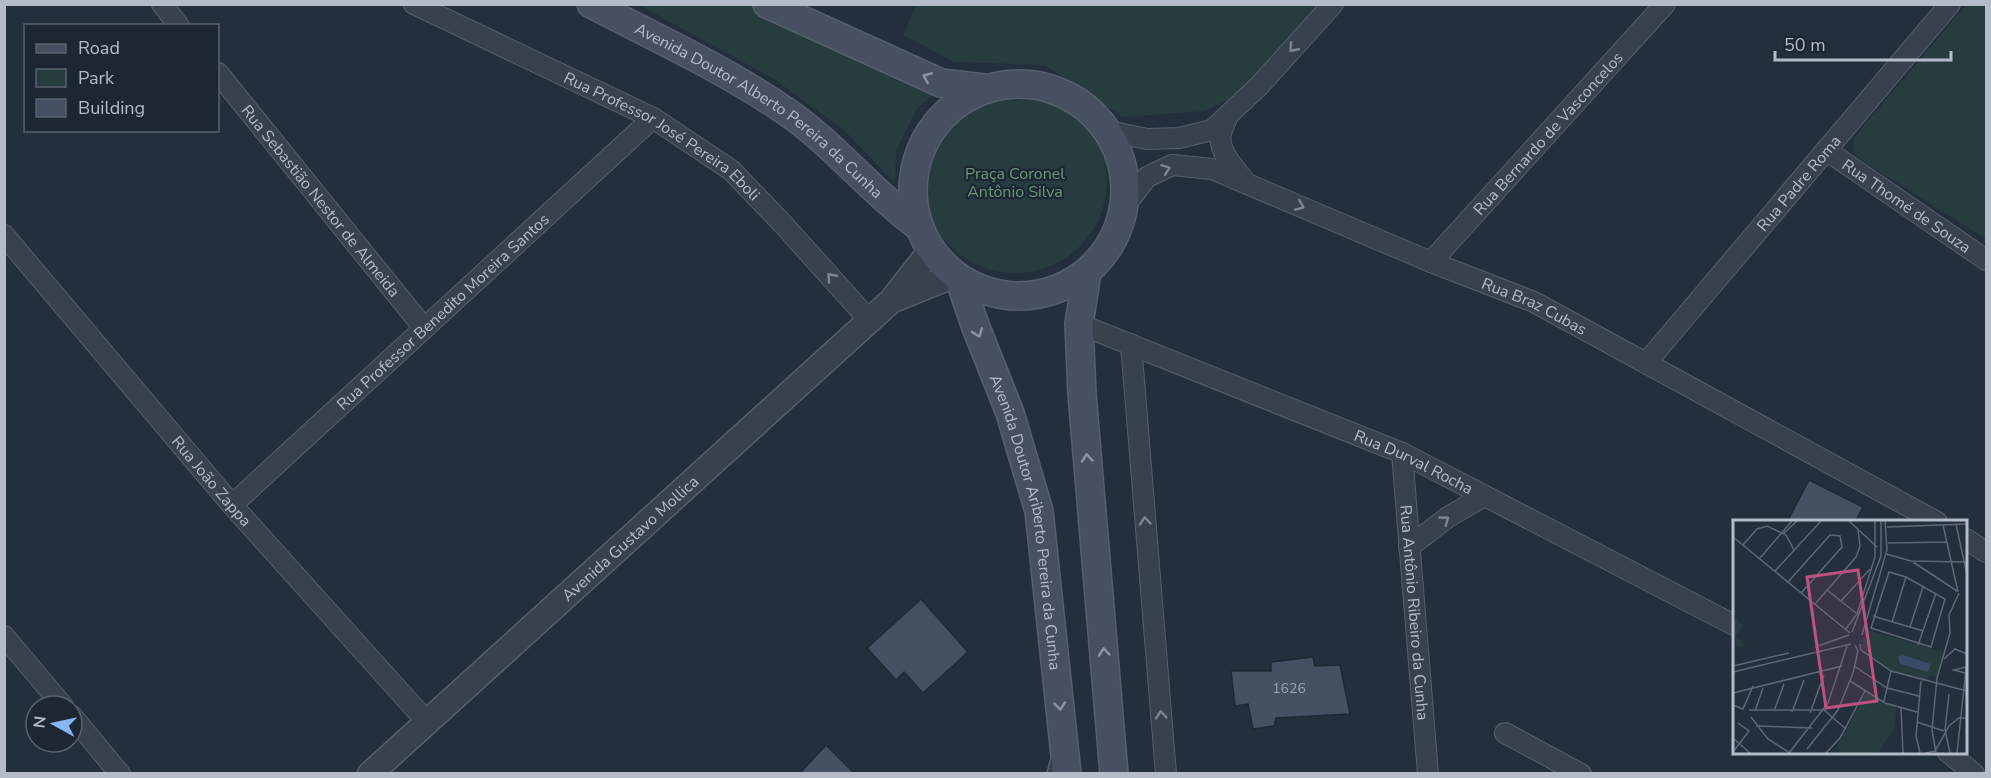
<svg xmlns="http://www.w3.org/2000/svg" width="1991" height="778" viewBox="0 0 1991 778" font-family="'Nunito Sans',sans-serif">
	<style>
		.green { fill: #263c3f }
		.building { fill: #455162; stroke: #1f2835; stroke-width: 1.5 }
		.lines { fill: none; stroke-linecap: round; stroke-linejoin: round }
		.service-casing { stroke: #565f6c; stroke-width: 12 }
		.minor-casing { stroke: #565f6c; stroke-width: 22 }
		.tertiary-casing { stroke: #565f6c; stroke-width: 27 }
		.secondary-casing { stroke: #565f6c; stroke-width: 30 }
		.service { stroke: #38414e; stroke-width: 9 }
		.minor { stroke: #38414e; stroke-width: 20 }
		.tertiary { stroke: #38414e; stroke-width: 24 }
		.secondary { stroke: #465061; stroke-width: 27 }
		.oneway { stroke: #7c8592 }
		.oneway2 { stroke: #8e96a5 }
		.labels { text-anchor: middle; stroke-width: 4.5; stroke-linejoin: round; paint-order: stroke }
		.number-label { font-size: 14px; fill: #98a1af }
		.street-label { font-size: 16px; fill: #b4bcc9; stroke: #1d2633 }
		.park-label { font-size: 16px; fill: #6b9a76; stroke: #1d2633 }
		.inset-road { fill: none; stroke: #5e6776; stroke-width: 1.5 }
		.view { fill: #bd5182; fill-opacity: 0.15; stroke: #bd5182; stroke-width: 3 }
		.inset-edge { fill: none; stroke: #b4bcc9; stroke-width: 3 }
	</style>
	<rect width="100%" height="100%" fill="#242f3e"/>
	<!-- green -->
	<g class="green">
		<path d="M639,5h113l186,85 -22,20 -20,40 -1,33 -50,-52 -71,-52z"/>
		<path d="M916,5h401l-78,90 -35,16 -81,6 -78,-52 -91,-3 -51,-27z"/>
		<path d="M1966,5h20v234l-128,-81c-7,-9 -7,-13 -2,-23z"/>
		<circle cx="1015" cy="181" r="92"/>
	</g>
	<!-- building -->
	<g class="building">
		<path d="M1809,480l54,27 -8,15h-68z"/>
		<path d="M921,599l47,53 -45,41 -19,-21 -8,8 -29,-32z"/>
		<path d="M1313,657l2,9 25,-1 10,49 -74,4 -2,8 -21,3 -5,-25 -13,2 -4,-35h40v-9z"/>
		<path d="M826,745l29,29h-56z"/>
	</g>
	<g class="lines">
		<!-- service casing -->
		<g class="service-casing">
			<path id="service" d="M1052,774l4,-15"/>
		</g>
		<!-- minor casing -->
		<g class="minor-casing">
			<g id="minor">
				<path d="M162,4l17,22"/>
				<path id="s1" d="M414,4l239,114 78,52 51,53 88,98"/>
				<path id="s2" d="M218,73l206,255"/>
				<path d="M1228,115c-2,6 -6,13 -7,19 -4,17 15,35 24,48"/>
				<path d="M1108,131l39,8 32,-1 33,-8 47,-44 74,-82"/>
				<path id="s3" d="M1826,150l160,110"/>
				<path id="s4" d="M1124,207l23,-30 25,-12 40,4 219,93 103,40 403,220"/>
				<path id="s5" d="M4,235l228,270 195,217"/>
				<path id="s6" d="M1431,262l234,-258"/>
				<path id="s7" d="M1079,324l323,129 332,172"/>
				<path d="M1131,344l35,430"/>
				<path id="s8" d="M1646,363l304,-359"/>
				<path id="s9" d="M1402,453l26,321"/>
				<path id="s10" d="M232,505l421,-387"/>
				<path d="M1966,539l20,13"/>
				<path d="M1409,547l39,-30 36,-21"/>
				<path d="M4,636l59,70"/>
				<path d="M72,716l48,58"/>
				<path d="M1505,733l76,41"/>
				<path d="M1948,752l26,22"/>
			</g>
		</g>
		<!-- tertiary casing -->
		<g class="tertiary-casing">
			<g id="tertiary">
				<path d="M893,300l62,-25"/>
				<path id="s11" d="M370,774l521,-473 40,-51"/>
			</g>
		</g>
		<!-- secondary casing -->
		<g class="secondary-casing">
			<g id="secondary">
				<path id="s12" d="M591,4c66,34 135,66 196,108 48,33 84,80 131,114"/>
				<path d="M767,4l174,79 43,5"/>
				<circle cx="1019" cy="190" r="106"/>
				<path d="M1087,272l-8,52 3,70 32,380"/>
				<path id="s13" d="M959,278l16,47 35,88 29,98 28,263"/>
			</g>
		</g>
		<!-- service -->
		<use href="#service" class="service"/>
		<!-- minor -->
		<use href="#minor" class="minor"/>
		<!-- tertiary -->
		<use href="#tertiary" class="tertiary"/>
		<!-- secondary -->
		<use href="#secondary" class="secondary"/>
	</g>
	<!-- one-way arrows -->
	<defs><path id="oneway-chevron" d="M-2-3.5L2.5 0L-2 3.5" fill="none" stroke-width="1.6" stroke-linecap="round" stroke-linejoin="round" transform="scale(1.5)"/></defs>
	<g class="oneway">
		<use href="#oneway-chevron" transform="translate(1293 48) rotate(132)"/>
		<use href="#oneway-chevron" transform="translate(1166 169) rotate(-20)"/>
		<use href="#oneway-chevron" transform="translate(1300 206) rotate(23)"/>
		<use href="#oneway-chevron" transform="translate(831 277) rotate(-132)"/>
		<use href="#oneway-chevron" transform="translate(1445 520) rotate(-36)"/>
		<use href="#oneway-chevron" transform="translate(1145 521) rotate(-95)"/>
		<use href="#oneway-chevron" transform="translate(1161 715) rotate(-95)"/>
	</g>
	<g class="oneway2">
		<use href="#oneway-chevron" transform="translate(927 77) rotate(-157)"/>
		<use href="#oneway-chevron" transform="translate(978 333) rotate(69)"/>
		<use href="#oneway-chevron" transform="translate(1087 458) rotate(-95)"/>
		<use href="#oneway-chevron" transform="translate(1104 652) rotate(-95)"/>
		<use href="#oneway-chevron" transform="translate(1060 706) rotate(84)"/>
	</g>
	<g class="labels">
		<!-- number labels -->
		<g class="number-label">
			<text x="1289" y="693">1626</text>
		</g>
		<!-- street labels -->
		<g class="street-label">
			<text dy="6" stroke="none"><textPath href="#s12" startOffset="200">Avenida Doutor Alberto Pereira da Cunha</textPath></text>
			<text dy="6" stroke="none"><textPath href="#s6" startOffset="174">Rua Bernardo de Vasconcelos</textPath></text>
			<text dy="6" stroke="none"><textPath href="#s1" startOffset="282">Rua Professor José Pereira Eboli</textPath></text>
			<text dy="6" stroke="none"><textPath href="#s8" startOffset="236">Rua Padre Roma</textPath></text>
			<text dy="6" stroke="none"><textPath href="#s2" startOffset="164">Rua Sebastião Nestor de Almeida</textPath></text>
			<text dy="6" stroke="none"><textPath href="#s3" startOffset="98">Rua Thomé de Souza</textPath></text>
			<text dy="6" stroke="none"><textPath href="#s4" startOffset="456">Rua Braz Cubas</textPath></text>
			<text dy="6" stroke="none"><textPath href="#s10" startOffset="286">Rua Professor Benedito Moreira Santos</textPath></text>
			<text dy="6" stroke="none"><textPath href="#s7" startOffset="362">Rua Durval Rocha</textPath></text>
			<text dy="6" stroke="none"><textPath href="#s5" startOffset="322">Rua João Zappa</textPath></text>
			<text dy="6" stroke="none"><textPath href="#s13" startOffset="255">Avenida Doutor Ariberto Pereira da Cunha</textPath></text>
			<text dy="6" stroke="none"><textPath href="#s11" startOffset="351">Avenida Gustavo Mollica</textPath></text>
			<text dy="6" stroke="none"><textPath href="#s9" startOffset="160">Rua Antônio Ribeiro da Cunha</textPath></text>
		</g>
		<!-- park labels -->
		<g class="park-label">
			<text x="1015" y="179">Praça Coronel<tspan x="1015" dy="18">Antônio Silva</tspan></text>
		</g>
	</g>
	<!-- overview -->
	<g transform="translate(1733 520)">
		<rect width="234" height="234" fill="#242f3e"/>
		<path d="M3,98l7,8 -7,10 10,11 -10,-1 -3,-25zM131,109l79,23 -7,25 -6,-2 -5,7 -33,-11 -30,-21zM133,173l30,15 -1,19 -17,26h-38l-4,-4z" fill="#263c3f"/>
		<path d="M170,135l28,9 -3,8 -28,-8 -2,-7z" fill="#394c67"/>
		<path class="inset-road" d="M116,1l28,26M223,4l11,51M210,5l15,67M154,7l80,-3M50,14l14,-13M0,17l117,96M155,23l59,-1M10,25l14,-16 10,-3 19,9 8,15M153,34l25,7 56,1M27,38l32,-37M180,42l44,29M42,51l46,-50M156,52l17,5 39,22 -14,48 -60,-19zM55,62l42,-47 10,1 2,11 -41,46M94,70l29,23M108,81l29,-32M82,84l41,-47 4,-11 -2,-16M140,96l50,15M159,102l14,-45M177,107l13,-40M112,110l12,-16 18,-57v-36M119,112l29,-76v-35M129,115l25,-85 -2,-29M127,124l1,6 30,21 76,20M185,125l18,-52M82,127l34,-12M211,139l11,-10 12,5M0,146l56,-13M121,146l33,22 32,8M0,152l118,-28M232,153l-11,-3 12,-3M117,161l35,22 32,9M0,173l109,-27M216,174l-4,36 5,23M151,181l7,-30M0,185l10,4 10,-23M168,188l2,45M16,190h75l22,19M22,191l8,-23M41,191l10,-27M59,192l12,-32M77,193l14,-38M18,197l17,22 22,14M184,202l27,9M23,206l56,2M0,218l17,15M74,229l31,-39 15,-37 5,-22 -3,-6M0,232l16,-21 -11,-8M56,233l39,-50 19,-57M93,233l14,-15 25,-47M187,233l-4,-17 5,-55M193,233l9,-2 14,-25 10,-8h8M203,233l-4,-23 5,-52 13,-45 -1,-18 10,-22M224,233l10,-93"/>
		<path class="view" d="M125,50l19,131 -51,7 -19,-131z"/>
		<rect width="234" height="234" class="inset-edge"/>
	</g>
	<!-- border -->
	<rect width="1991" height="778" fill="none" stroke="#b4bcc9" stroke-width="12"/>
	<!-- legend -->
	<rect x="24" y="24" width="195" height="108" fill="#1d2633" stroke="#59626f" stroke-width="1.5"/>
	<rect x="36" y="44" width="30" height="9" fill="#465061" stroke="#59626f" stroke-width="1.5"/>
	<text x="78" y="54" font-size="18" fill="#b4bcc9">Road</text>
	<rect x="36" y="69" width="30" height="18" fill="#263c3f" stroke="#59626f" stroke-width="1.5"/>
	<text x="78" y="84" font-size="18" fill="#b4bcc9">Park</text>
	<rect x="36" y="99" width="30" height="18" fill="#455162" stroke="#59626f" stroke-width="1.5"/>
	<text x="78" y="114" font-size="18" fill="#b4bcc9">Building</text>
	<!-- north arrow -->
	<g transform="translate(54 724) rotate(278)"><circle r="28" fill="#1d2633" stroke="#59626f" stroke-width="1.5"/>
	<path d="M0-4.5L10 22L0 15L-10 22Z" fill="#8ab4f8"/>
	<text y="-9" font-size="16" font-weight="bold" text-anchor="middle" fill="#b4bcc9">N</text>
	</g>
	<!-- scale -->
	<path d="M1775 51v9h176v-9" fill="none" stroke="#b4bcc9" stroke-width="3"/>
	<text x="1784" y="51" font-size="18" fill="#b4bcc9" stroke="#1d2633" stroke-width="4.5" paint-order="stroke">50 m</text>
</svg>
